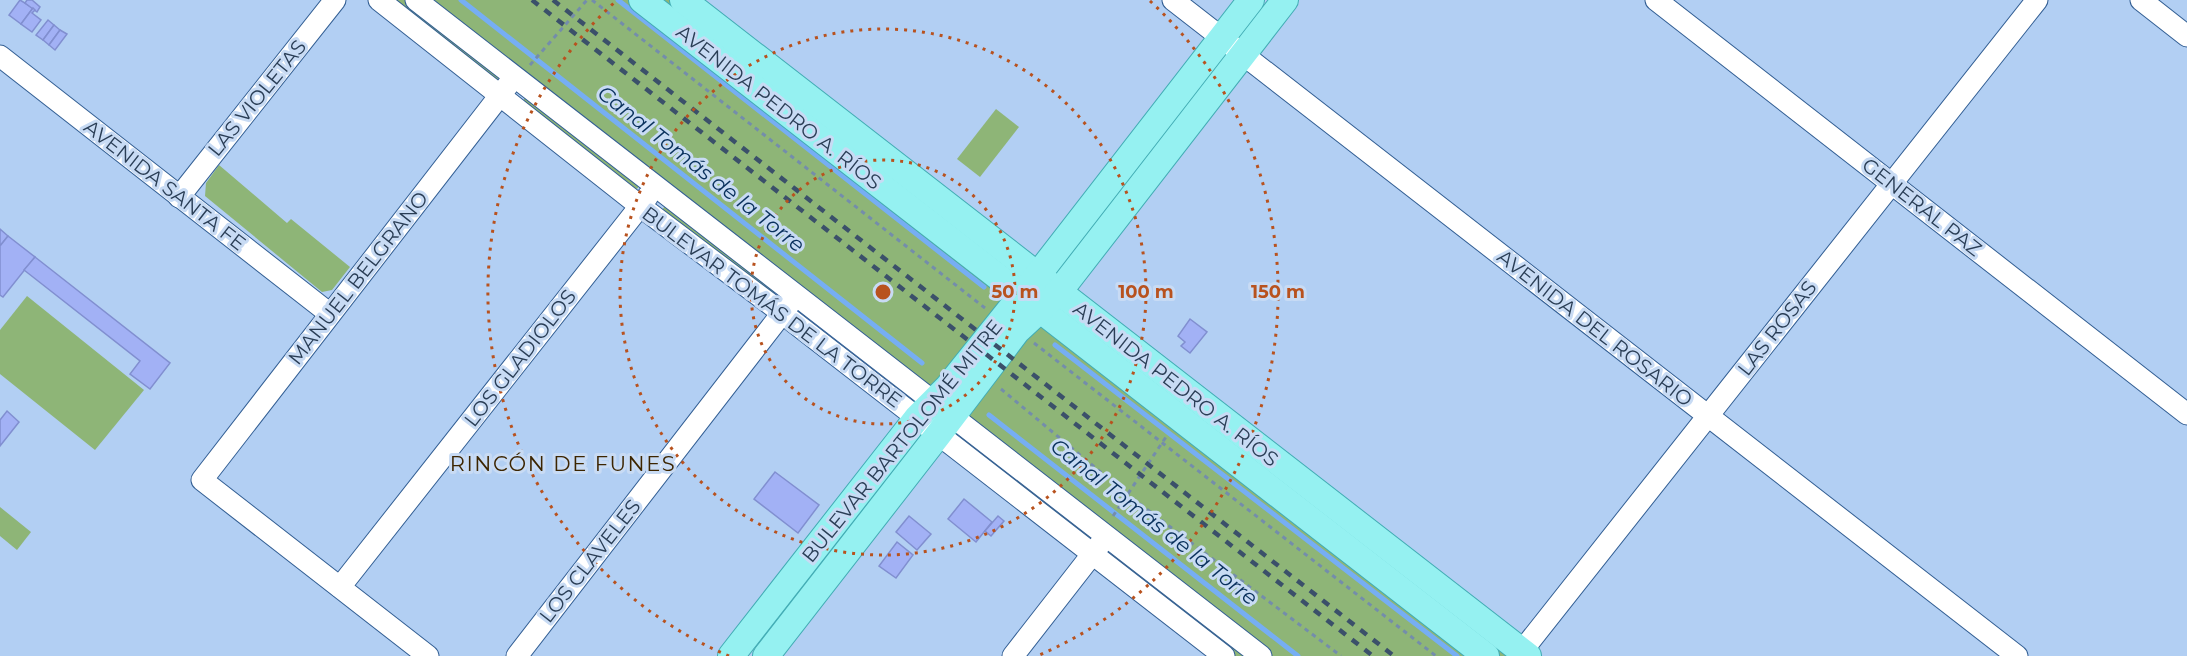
<svg xmlns="http://www.w3.org/2000/svg" width="2187" height="656" viewBox="0 0 2187 656" font-family="Montserrat,sans-serif">
	<style>
		.green { fill: #8eb577 }
		.lines { fill: none; stroke-linecap: round; stroke-linejoin: round }
		.stream { stroke: #76aef3; stroke-width: 5 }
		.building { fill: #a2b1f5; stroke: #818fd0; stroke-width: 1.5 }
		.minor-casing { stroke: #335f94; stroke-width: 23 }
		.major-casing { stroke: #42acb4; stroke-width: 28 }
		.path { stroke: #748dab; stroke-width: 3; stroke-dasharray: 4.5 4.5; stroke-linecap: butt }
		.minor { stroke: #fff; stroke-width: 21 }
		.major { stroke: #95f1f1; stroke-width: 26 }
		.rail { stroke: #3b506a; stroke-width: 4.5; stroke-dasharray: 8 8; stroke-linecap: butt }
		.ring { fill: none; stroke: #b8521e; stroke-width: 3; stroke-dasharray: 3 6 }
		.labels { text-anchor: middle; stroke-width: 6; stroke-linejoin: round; paint-order: stroke }
		.street-label { font-size: 20px; fill: #2a3e56; stroke: #c8dbf4 }
		.water-label { font-size: 21px; font-style: italic; fill: #0a315c; stroke: #c8dbf4 }
		.neighbourhood-label { font-size: 21px; letter-spacing: 1.5px; fill: #3c2500; stroke: #c8dbf4 }
		.centre { fill: #b8521e; stroke: #c8dbf4; stroke-width: 3 }
		.ring-label { font-size: 18px; text-anchor: middle; font-weight: bold; fill: #b8521e; stroke: #c8dbf4; stroke-width: 6; stroke-linejoin: round; paint-order: stroke }
	</style>
	<rect width="100%" height="100%" fill="#b2cff3"/>
	<!-- green -->
	<g class="green">
		<path d="M389,0h21l89,77 -2,3z"/>
		<path d="M416,0h267l845,656h-267z"/>
		<path d="M525,97l114,87 -1,4 -5,3 -111,-87z"/>
		<path d="M996,109l23,18 -39,50 -23,-18z"/>
		<path d="M219,165l68,58 4,-4 59,48 -18,23 -10,2 -117,-96 1,-13z"/>
		<path d="M665,206l111,84 -3,5 -111,-85z"/>
		<path d="M27,296l117,94 -49,60 -95,-76v-44z"/>
		<path d="M963,435l130,101 -3,5 -130,-102z"/>
		<path d="M0,507l31,25 -14,18 -17,-14z"/>
		<path d="M1114,552l135,104h-17l-122,-100z"/>
	</g>
	<g class="lines">
		<!-- stream -->
		<g class="stream">
			<path d="M461,0l461,363"/>
			<path d="M618,0l366,287"/>
			<path d="M1055,345l402,311"/>
			<path d="M989,415l309,241"/>
		</g>
	</g>
	<!-- building -->
	<g class="building">
		<path d="M20,0l13,8 -12,16 -12,-9z"/>
		<path d="M27,0h5l8,7 -3,5 -12,-9z"/>
		<path d="M33,8l2,2 -3,3 9,7 -9,12 -11,-8z"/>
		<path d="M48,20l6,5 -11,15 -7,-5z"/>
		<path d="M54,25l6,5 -11,15 -6,-5z"/>
		<path d="M60,30l7,4 -12,16 -6,-5z"/>
		<path d="M0,229l8,7 -8,10z"/>
		<path d="M8,236l27,21 -32,40 -3,-2v-49z"/>
		<path d="M35,257l135,106 -20,26 -20,-15 10,-13 -116,-91z"/>
		<path d="M1190,319l17,13 -17,21 -9,-7 4,-4 -7,-6z"/>
		<path d="M7,411l12,11 -19,24v-26z"/>
		<path d="M775,472l44,33 -21,28 -44,-34z"/>
		<path d="M964,499l28,23 -16,20 -28,-23z"/>
		<path d="M909,516l22,18 -14,16 -21,-18z"/>
		<path d="M998,516l6,5 -13,15 -6,-5z"/>
		<path d="M897,542l16,13 -17,23 -17,-12z"/>
	</g>
	<g class="lines">
		<!-- minor casing -->
		<g class="minor-casing">
			<g id="minor">
				<path d="M379,0l261,206 142,107 442,343"/>
				<path d="M416,0l845,656"/>
				<path d="M1173,0l844,656"/>
				<path d="M1656,0l531,414"/>
				<path d="M2141,0l46,36"/>
				<path d="M0,56l330,258"/>
				<path d="M179,197l156,-197"/>
				<path d="M340,587l308,-391"/>
				<path d="M428,656l-226,-176 306,-395"/>
				<path d="M517,656l273,-353"/>
				<path d="M1013,656l88,-113"/>
				<path d="M1518,656l519,-656"/>
			</g>
		</g>
		<!-- major casing -->
		<g class="major-casing">
			<g id="major">
				<path d="M642,0l844,656"/>
				<path d="M683,0l845,656"/>
				<path d="M731,656l186,-238 31,-31 89,-111 214,-276"/>
				<path d="M766,656l172,-221 79,-104 41,-38 227,-293"/>
			</g>
		</g>
		<!-- path -->
		<g class="path">
			<path d="M592,0l393,308"/>
			<path d="M530,65l57,-65"/>
			<path d="M1034,343l402,313"/>
			<path d="M1001,389l127,106 213,161"/>
			<path d="M1113,516l55,-82"/>
		</g>
		<!-- minor -->
		<use href="#minor" class="minor"/>
		<!-- major -->
		<use href="#major" class="major"/>
		<!-- rail -->
		<g class="rail">
			<path d="M532,0l841,656"/>
			<path d="M553,0l841,656"/>
		</g>
	</g>
	<!-- distance rings -->
	<g class="ring">
		<circle cx="883" cy="292" r="132"/>
		<circle cx="883" cy="292" r="263"/>
		<path d="M729 656A395 395 0 0 1 616 1M1150 1A395 395 0 0 1 1037 656"/>
	</g>
	<g class="labels">
		<!-- street labels -->
		<g class="street-label">
			<text transform="translate(257 98) rotate(-51)" y="7">LAS VIOLETAS</text>
			<text transform="translate(779 107) rotate(38)" y="7">AVENIDA PEDRO A. RÍOS</text>
			<text transform="translate(165 185) rotate(38)" y="7">AVENIDA SANTA FE</text>
			<text transform="translate(1922 207) rotate(38)" y="7">GENERAL PAZ</text>
			<text transform="translate(358 278) rotate(-52)" y="7">MANUEL BELGRANO</text>
			<text transform="translate(772 307) rotate(37)" y="7">BULEVAR TOMÁS DE LA TORRE</text>
			<text transform="translate(1595 328) rotate(38)" y="7">AVENIDA DEL ROSARIO</text>
			<text transform="translate(1777 328) rotate(-52)" y="7">LAS ROSAS</text>
			<text transform="translate(520 358) rotate(-52)" y="7">LOS GLADIOLOS</text>
			<text transform="translate(1176 384) rotate(38)" y="7">AVENIDA PEDRO A. RÍOS</text>
			<text transform="translate(902 441) rotate(-51)" y="7">BULEVAR BARTOLOMÉ MITRE</text>
			<text transform="translate(590 561) rotate(-52)" y="7">LOS CLAVELES</text>
		</g>
		<!-- water labels -->
		<g class="water-label">
			<text transform="translate(701 169) rotate(38)" y="7">Canal Tomás de la Torre</text>
			<text transform="translate(1154 522) rotate(38)" y="7">Canal Tomás de la Torre</text>
		</g>
		<!-- neighbourhood labels -->
		<g class="neighbourhood-label">
			<text x="563" y="471">RINCÓN DE FUNES</text>
		</g>
	</g>
	<circle cx="883" cy="292" r="9" class="centre"/>
	<g class="ring-label">
		<text x="1015" y="298">50 m</text>
		<text x="1146" y="298">100 m</text>
		<text x="1278" y="298">150 m</text>
	</g>
</svg>
